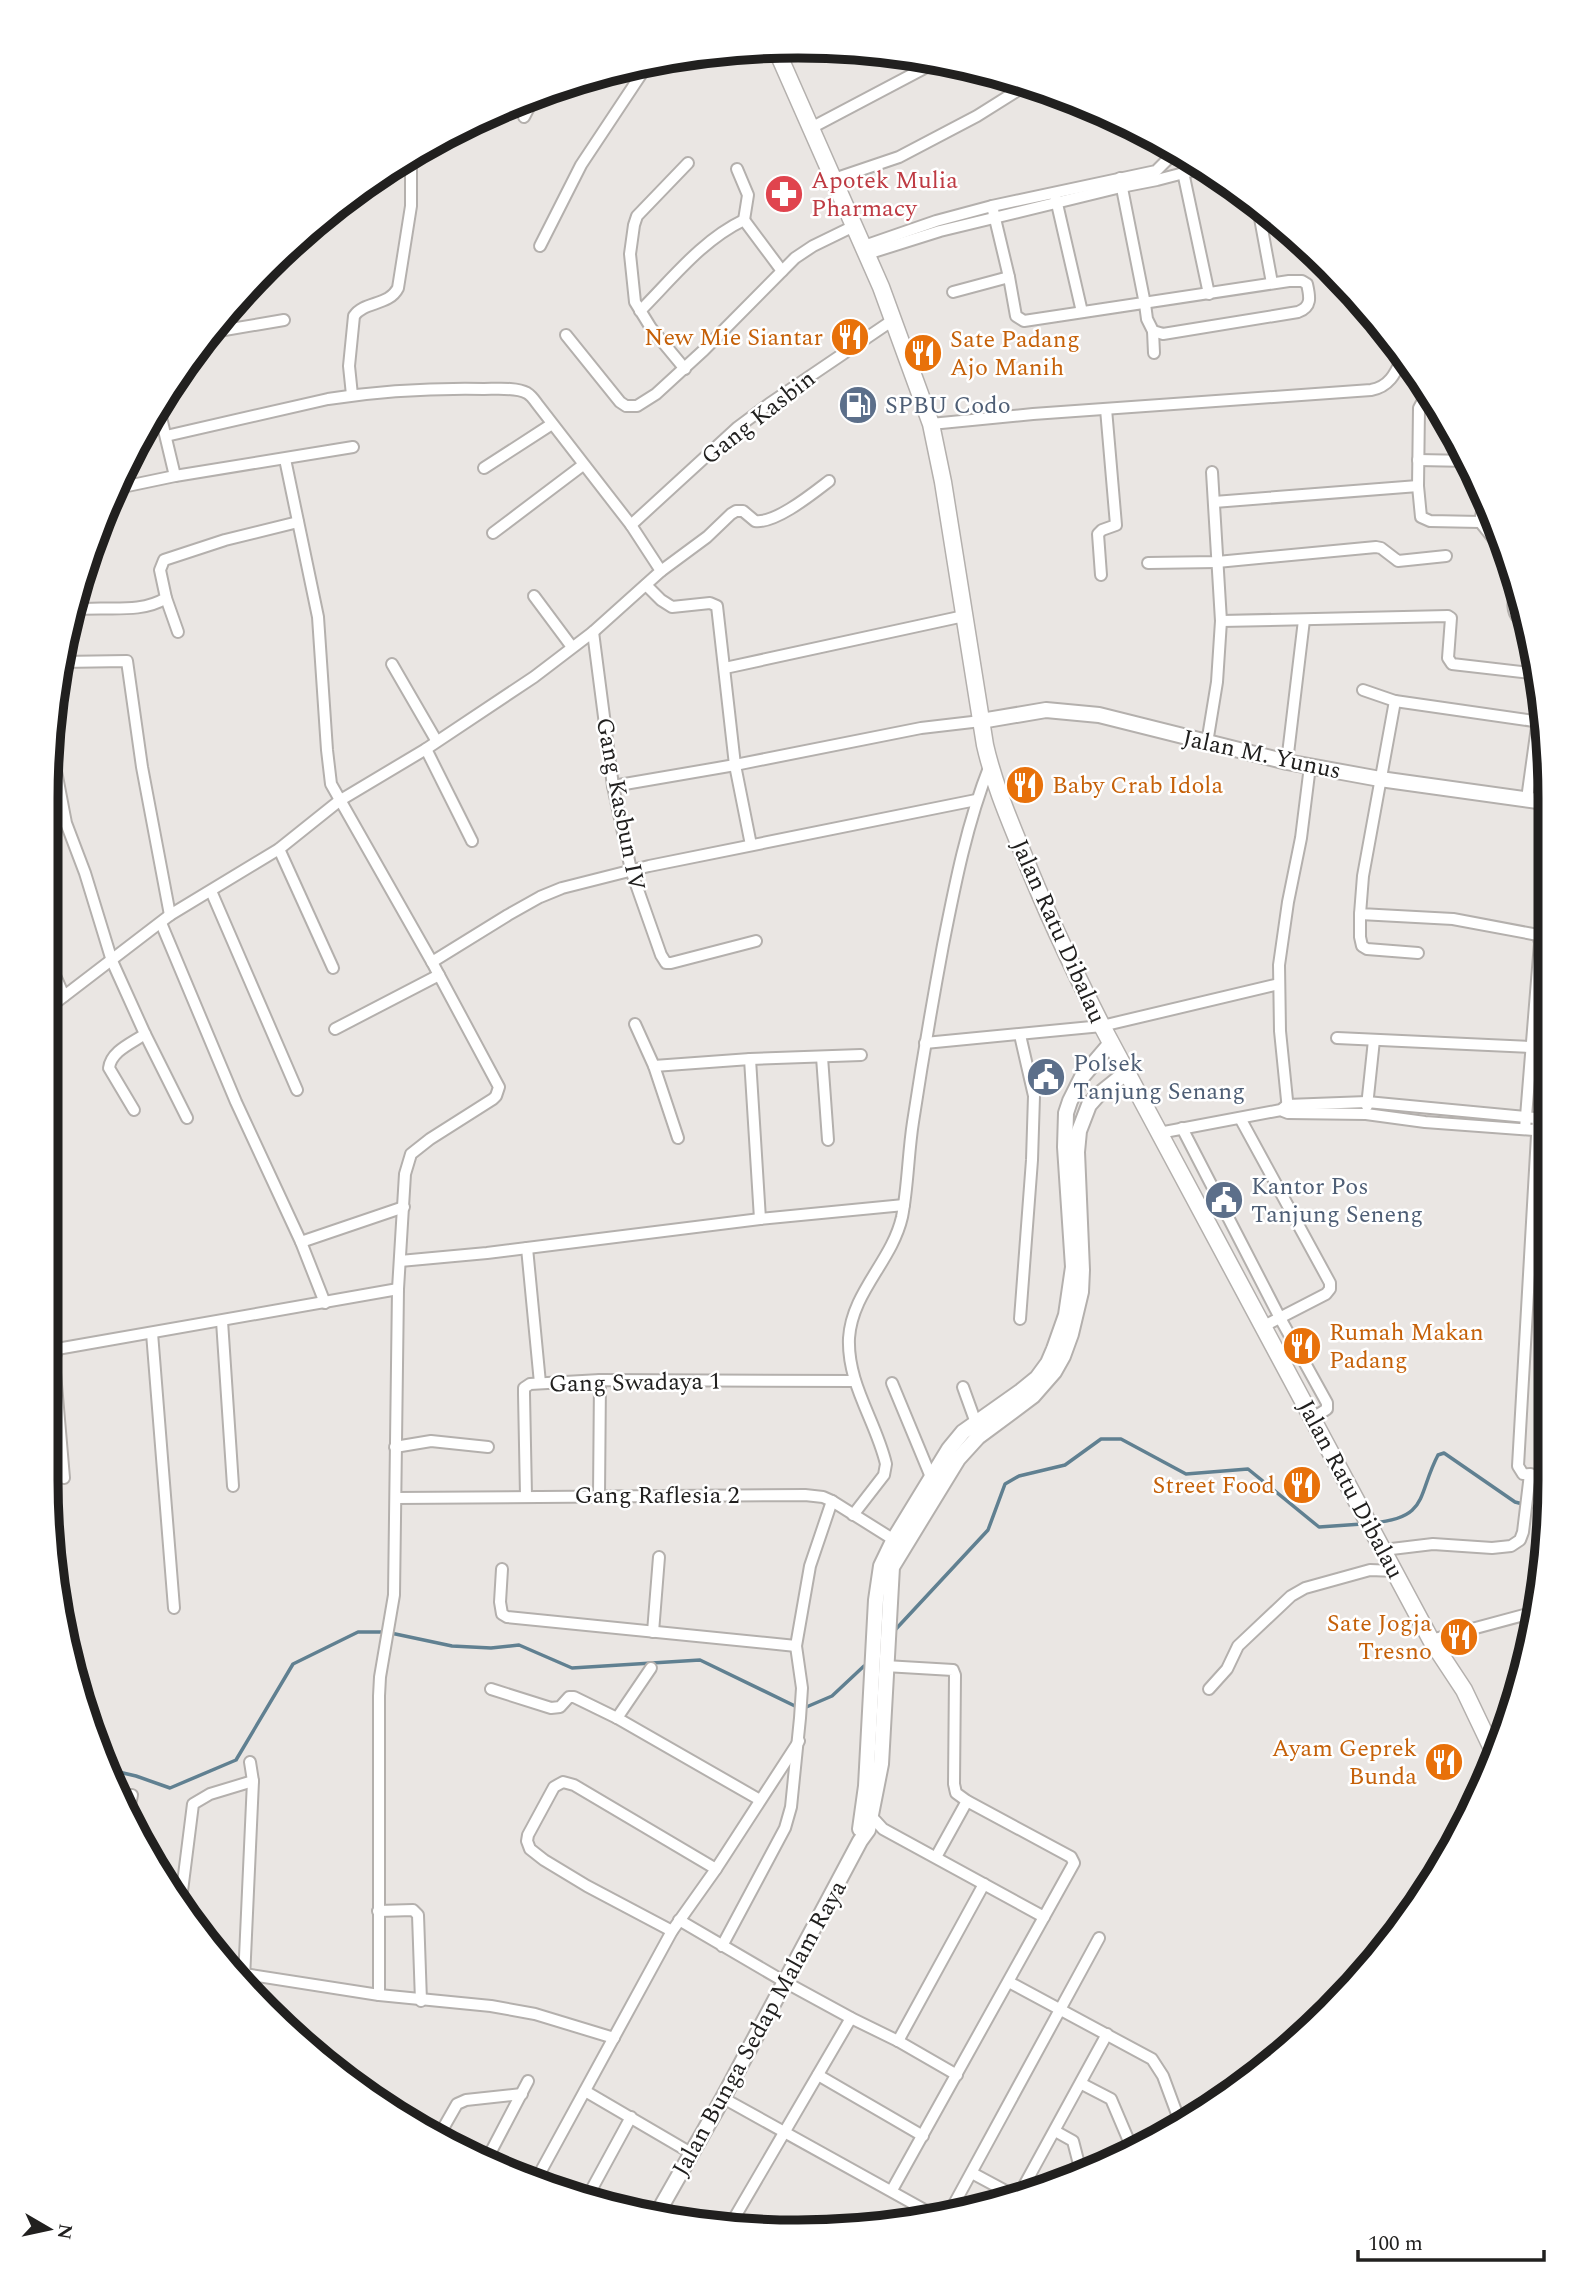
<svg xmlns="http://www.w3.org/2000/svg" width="1596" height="2278" viewBox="0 0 1596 2278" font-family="Spectral,serif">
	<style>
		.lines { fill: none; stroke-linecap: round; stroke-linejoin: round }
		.stream { stroke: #608091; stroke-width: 3.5 }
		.minor-casing { stroke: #b4b0ad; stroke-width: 14 }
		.tertiary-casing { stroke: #b4b0ad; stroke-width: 18 }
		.secondary-casing { stroke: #b4b0ad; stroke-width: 19 }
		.minor { stroke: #fff; stroke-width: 10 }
		.tertiary { stroke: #fff; stroke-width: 14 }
		.secondary { stroke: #fff; stroke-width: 16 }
		.labels { text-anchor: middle; stroke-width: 5; stroke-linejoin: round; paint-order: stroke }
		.health-label { font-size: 24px; fill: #be3a42; stroke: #fff; text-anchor: start }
		.food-label { font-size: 24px; fill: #c56008; stroke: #fff; text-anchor: end }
		.service-label { font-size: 24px; fill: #4e5e75; stroke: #fff; text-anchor: start }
		.street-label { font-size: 24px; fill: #21201f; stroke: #fff }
		.rim { fill: none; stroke: #21201f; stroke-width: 9 }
	</style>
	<rect width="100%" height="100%" fill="#eae6e3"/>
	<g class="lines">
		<!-- stream -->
		<g class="stream">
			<path d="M1373,1523c56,-5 44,-28 65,-68l6,-2 71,49 34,9"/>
			<path d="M895,1630l93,-100 17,-46 14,-8 46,-11 36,-26h20l65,35 62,-5 71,58 43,-3"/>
			<path d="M804,1708l28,-12 32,-30"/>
			<path d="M106,1769l30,7 34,12 66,-28 57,-96 65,-32h28l66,14 39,2 28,-3 53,23 128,-8 97,47"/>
		</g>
		<!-- minor casing -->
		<g class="minor-casing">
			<g id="minor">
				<path d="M524,117l12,-23"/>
				<path d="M811,128l125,-66"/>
				<path d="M737,169l11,26 -4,25"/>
				<path d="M1183,172l26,122"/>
				<path d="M834,179l65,-22 78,-41 51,-32"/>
				<path d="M1055,195l27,117"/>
				<path d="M1257,202l15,81"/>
				<path d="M992,206l17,71 7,39 8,5 265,-40h13l5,3c3,13 5,23 -9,28l-135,22 -10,-3 -6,-12 -2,-15 -25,-126"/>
				<path d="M540,246l41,-81 67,-101"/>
				<path d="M864,246l72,-25 56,-15 164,-35 20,-20"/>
				<path d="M867,254l73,-23 181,-44 36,-7 46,-12"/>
				<path d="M953,292l56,-15"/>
				<path d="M640,311c32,-32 62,-71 104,-91l38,51"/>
				<path d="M1153,331l1,22"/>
				<path d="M207,333l77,-13"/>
				<path d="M566,335l54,67 6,4h11l19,-12 48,-44 91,-92 18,-12 41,-20"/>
				<path d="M685,369l-34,-41 -16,-26 -5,-48 4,-29 3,-9 51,-53"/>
				<path d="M352,395l-3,-29 5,-50c10,-15 35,-10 44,-28l13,-82v-52"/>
				<path d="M1426,395l-7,13 -1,78 3,31 9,4 50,1 28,35"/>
				<path d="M158,405l17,71"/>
				<path d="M931,424l102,-10 338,-24c18,-3 24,-16 31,-31"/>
				<path d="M285,459l33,158 9,133 4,34 101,178 67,125 -3,9 -3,3 -63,40 -19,15 -6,20 -7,115 -4,306 -14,82 -1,19v299"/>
				<path d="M1418,460l52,1"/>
				<path d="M484,468l68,-44"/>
				<path d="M113,489l62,-13 178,-29"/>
				<path d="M1214,502l204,-16"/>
				<path d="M1480,522l5,-25"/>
				<path d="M631,525l107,-98 31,-23 124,-84"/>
				<path d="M493,533l90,-68"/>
				<path d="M1148,563l69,-1 159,-15 5,1 17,13 48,-5"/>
				<path d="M661,571l46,-34 24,-23 5,-3h7l12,10c20,3 57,-27 74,-40"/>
				<path d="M1101,575l-3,-41 4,-4 14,-5 -10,-116"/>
				<path d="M1517,583c-2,13 -8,26 2,36l9,1"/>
				<path d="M646,585l15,15 11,7 38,-4 7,3 18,159 16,80"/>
				<path d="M534,596l38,51"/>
				<path d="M166,598l12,34"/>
				<path d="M72,610c30,-5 67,5 94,-12l-6,-28 4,-10 61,-20 73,-18"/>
				<path d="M1221,621l227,-5 3,2 -3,40 4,6 87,10"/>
				<path d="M593,632l20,154 18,84 30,85 5,8h5l85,-22"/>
				<path d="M61,662l66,-1 15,106 28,148"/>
				<path d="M392,664l44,76"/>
				<path d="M725,668l239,-52"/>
				<path d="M58,674l3,-3 -1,-16"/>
				<path d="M1363,690l32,11 139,20 3,6 -10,72"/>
				<path d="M1395,701l-32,175 -3,38 93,5 85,16 2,8 -15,186"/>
				<path d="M1207,743l10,-61 4,-61 -9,-149"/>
				<path d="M51,745l15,78 19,50 27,88 33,73 42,84"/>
				<path d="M426,749l46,92"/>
				<path d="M1287,762l17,-142"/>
				<path d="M613,786l122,-21 186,-37 60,-7"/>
				<path d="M279,849l54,119"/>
				<path d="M211,891l86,199"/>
				<path d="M1360,914v23l2,9 5,3 51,4"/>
				<path d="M161,923l75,179 65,140 24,61"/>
				<path d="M46,955l18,41"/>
				<path d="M432,962l76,-47 32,-18 22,-9 87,-22 327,-66"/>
				<path d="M46,1010l124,-95 109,-66 60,-48 87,-52 108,-72 59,-45 68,-61 -30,-46 -93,-120c-3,-4 -6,-9 -11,-12 -11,-6 -31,-4 -43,-4 -53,-1 -104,2 -156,10l-162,37"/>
				<path d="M635,1024l19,42 24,72"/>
				<path d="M335,1029l104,-54"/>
				<path d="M1337,1038l194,9 15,3"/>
				<path d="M925,1043l177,-17 177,-42"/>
				<path d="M822,1057l6,83"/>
				<path d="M750,1059l10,160"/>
				<path d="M654,1066l96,-7 111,-4"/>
				<path d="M1367,1106l7,-66"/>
				<path d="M134,1110l-25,-42c2,-17 23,-25 36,-34"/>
				<path d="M1288,1110l-8,-79 -1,-66 9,-63 13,-64 9,-72"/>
				<path d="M1283,1111l5,2 78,1 59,8 122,9"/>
				<path d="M1240,1118l90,165v6l-4,5 -62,32"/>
				<path d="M1538,1118l-20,348 5,8 26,2"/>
				<path d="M1182,1128l98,190 47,85v6l-14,9"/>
				<path d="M1159,1133l122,-23 6,-5 80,-3 179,17"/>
				<path d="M301,1242l103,-35"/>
				<path d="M527,1248l13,135"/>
				<path d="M400,1261l87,-8 273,-34 144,-14"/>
				<path d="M1020,1319l12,-159 2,-64 -14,-61"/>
				<path d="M222,1321l11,165"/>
				<path d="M152,1333l22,275"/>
				<path d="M892,1383l39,94"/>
				<path d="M963,1387l13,36"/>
				<path d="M395,1447l36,-6 57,6"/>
				<path d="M64,1478l-10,-117 3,-12 341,-60"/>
				<path d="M599,1495l1,-115"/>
				<path d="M526,1496l-2,-102v-6l6,-4 70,-4 255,1"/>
				<path d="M396,1498l409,-3 18,2 9,4 67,42"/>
				<path d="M853,1515l31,-40 2,-11c-10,-43 -39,-80 -37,-126 3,-46 43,-77 53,-121 6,-31 6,-63 11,-95 9,-59 19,-118 30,-177 12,-61 24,-122 47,-180"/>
				<path d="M1383,1550l50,-6 59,4 19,-2 9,-6 3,-8 7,-58"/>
				<path d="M502,1569l-2,33 2,12 5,3 289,29"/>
				<path d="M653,1632l6,-75"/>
				<path d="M1431,1640l104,-28"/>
				<path d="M885,1666l68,4 2,5 -1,109 2,9 11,8 104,56 3,6 -182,327"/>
				<path d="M491,1689l60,19 9,-1 9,-10h5l43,21 143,82"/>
				<path d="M1209,1689l18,-20 11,-23 53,-50 14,-8 65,-18 25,1"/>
				<path d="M617,1718l34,-50"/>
				<path d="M864,1814l8,3 11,12 161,88"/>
				<path d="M127,1820l5,-25"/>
				<path d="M936,1857l31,-56"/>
				<path d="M180,1907l13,-103 17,-10 43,-13"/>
				<path d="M378,1911l35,-1 5,5 3,86"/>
				<path d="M679,1920l106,62 66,36 47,23 59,34"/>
				<path d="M672,1931l-85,-45 -43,-26 -14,-11 -3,-8 1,-6 26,-48 9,-5 11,3 142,84"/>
				<path d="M722,1946l63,-118 6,-21 9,-89 2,-30 -6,-42 14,-80 22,-65"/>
				<path d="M238,1973l141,22 112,11 44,8 79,24"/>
				<path d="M244,1979l9,-198 -3,-19"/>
				<path d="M1009,1982l143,77 11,17 17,46"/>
				<path d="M898,2041l86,-157"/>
				<path d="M818,2075l105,61"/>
				<path d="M1082,2084l29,15 23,54"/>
				<path d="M585,2091l106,62"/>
				<path d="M723,2098l218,121"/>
				<path d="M1055,2131l18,10 8,31"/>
				<path d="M437,2139l20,-35 9,-4 56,-6"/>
				<path d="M485,2163l43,-82"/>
				<path d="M972,2173l41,22"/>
				<path d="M535,2182l137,-251 44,-62 83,-128"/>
				<path d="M1020,2193l87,-159"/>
				<path d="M588,2196l43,-79"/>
				<path d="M947,2217l152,-279"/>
				<path d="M729,2227l122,-209"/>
			</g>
		</g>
		<!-- tertiary casing -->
		<g class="tertiary-casing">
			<g id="tertiary">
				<path d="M981,721l65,-11 53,5 188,47 93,17 165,23"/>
				<path d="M860,1829l6,-43 10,-186 5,-34 13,-27 55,-90 14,-17 58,-41 16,-13 11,-15 6,-14 12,-34 7,-48 -8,-120 1,-34 4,-12 12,-24 29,-34"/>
				<path d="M657,2214l66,-116 137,-257 8,-11 13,-66 11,-197 66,-108 20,-22 55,-41 21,-24 9,-16 8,-22 10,-42 1,-22 -5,-118 2,-21 10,-26 8,-9 30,-24"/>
			</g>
		</g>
		<!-- secondary casing -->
		<g class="secondary-casing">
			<path id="secondary" d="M776,49l105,238 50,137 12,58 42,263c8,35 21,67 35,101 24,61 52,121 82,180l329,614 33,50 31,65"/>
		</g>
		<!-- minor -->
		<use href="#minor" class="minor"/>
		<!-- tertiary -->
		<use href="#tertiary" class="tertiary"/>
		<!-- secondary -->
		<use href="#secondary" class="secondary"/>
	</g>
	<!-- icons -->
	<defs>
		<g id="pharmacy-disc" transform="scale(2.0125)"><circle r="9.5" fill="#e0444e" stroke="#fff"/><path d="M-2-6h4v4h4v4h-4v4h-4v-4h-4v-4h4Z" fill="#fff"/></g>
		<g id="restaurant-disc" transform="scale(2.0125)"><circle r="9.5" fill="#e8710a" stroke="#fff"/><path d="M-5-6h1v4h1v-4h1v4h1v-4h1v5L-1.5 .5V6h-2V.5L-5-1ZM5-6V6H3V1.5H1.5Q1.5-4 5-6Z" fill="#fff"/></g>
		<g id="fuel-disc" transform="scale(2.0125)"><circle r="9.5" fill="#5c6f8a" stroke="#fff"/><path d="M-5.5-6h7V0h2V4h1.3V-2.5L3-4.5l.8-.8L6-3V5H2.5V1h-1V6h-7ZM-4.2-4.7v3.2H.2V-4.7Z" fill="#fff"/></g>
		<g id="civic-disc" transform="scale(2.0125)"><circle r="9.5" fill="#5c6f8a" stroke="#fff"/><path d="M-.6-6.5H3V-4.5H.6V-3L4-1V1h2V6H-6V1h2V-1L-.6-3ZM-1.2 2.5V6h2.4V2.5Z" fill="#fff"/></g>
	</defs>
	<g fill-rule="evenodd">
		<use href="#pharmacy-disc" x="784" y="194"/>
		<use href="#restaurant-disc" x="850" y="337"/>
		<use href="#restaurant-disc" x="923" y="353"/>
		<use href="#fuel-disc" x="858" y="405"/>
		<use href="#restaurant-disc" x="1025" y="785"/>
		<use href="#civic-disc" x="1046" y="1077"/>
		<use href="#civic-disc" x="1224" y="1200"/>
		<use href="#restaurant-disc" x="1302" y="1346"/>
		<use href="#restaurant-disc" x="1302" y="1485"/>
		<use href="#restaurant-disc" x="1459" y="1637"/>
		<use href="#restaurant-disc" x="1444" y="1762"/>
	</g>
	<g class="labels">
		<!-- health labels -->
		<g class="health-label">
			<text x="811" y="188">Apotek Mulia<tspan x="811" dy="28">Pharmacy</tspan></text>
		</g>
		<!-- food labels -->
		<g class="food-label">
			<text x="823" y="345">New Mie Siantar</text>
			<text x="950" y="347" text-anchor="start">Sate Padang<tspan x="950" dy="28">Ajo Manih</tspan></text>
			<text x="1052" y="793" text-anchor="start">Baby Crab Idola</text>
			<text x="1329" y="1340" text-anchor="start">Rumah Makan<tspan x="1329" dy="28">Padang</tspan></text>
			<text x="1275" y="1493">Street Food</text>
			<text x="1432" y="1631">Sate Jogja<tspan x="1432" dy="28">Tresno</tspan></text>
			<text x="1417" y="1756">Ayam Geprek<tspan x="1417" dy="28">Bunda</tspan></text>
		</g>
		<!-- service labels -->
		<g class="service-label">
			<text x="885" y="413">SPBU Codo</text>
			<text x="1073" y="1071">Polsek<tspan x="1073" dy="28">Tanjung Senang</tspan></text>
			<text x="1251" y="1194">Kantor Pos<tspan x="1251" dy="28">Tanjung Seneng</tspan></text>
		</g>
		<!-- street labels -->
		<g class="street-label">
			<text transform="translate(758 417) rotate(-38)" y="8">Gang Kasbin</text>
			<text transform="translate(1262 754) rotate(12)" y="8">Jalan M. Yunus</text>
			<text transform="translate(621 804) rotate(79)" y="8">Gang Kasbun IV</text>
			<text transform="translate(1059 931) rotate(66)" y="8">Jalan Ratu Dibalau</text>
			<text transform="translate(635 1382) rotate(-1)" y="8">Gang Swadaya 1</text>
			<text transform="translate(1351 1489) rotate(62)" y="8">Jalan Ratu Dibalau</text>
			<text x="657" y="1503">Gang Raflesia 2</text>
			<text transform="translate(759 2028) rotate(-61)" y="8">Jalan Bunga Sedap Malam Raya</text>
		</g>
	</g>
	<!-- crop -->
	<path d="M0 0H1596V2278H0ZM798 58H798A740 740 0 0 1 1538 798V1480A740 740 0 0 1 798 2220H798A740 740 0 0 1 58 1480V798A740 740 0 0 1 798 58Z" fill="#fff" fill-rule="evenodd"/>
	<path class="rim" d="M798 58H798A740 740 0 0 1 1538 798V1480A740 740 0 0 1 798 2220H798A740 740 0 0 1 58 1480V798A740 740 0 0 1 798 58Z"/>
	<!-- north arrow -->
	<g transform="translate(49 2229) rotate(99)" stroke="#ffffff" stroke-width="5" paint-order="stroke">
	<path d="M0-5L12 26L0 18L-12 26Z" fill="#21201f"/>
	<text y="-10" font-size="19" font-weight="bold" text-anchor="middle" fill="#21201f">N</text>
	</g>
	<!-- scale -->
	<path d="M1358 2250v10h186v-10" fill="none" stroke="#21201f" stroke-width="3.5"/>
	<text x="1368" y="2250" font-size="21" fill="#21201f" stroke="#ffffff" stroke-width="5" paint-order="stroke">100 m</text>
</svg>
